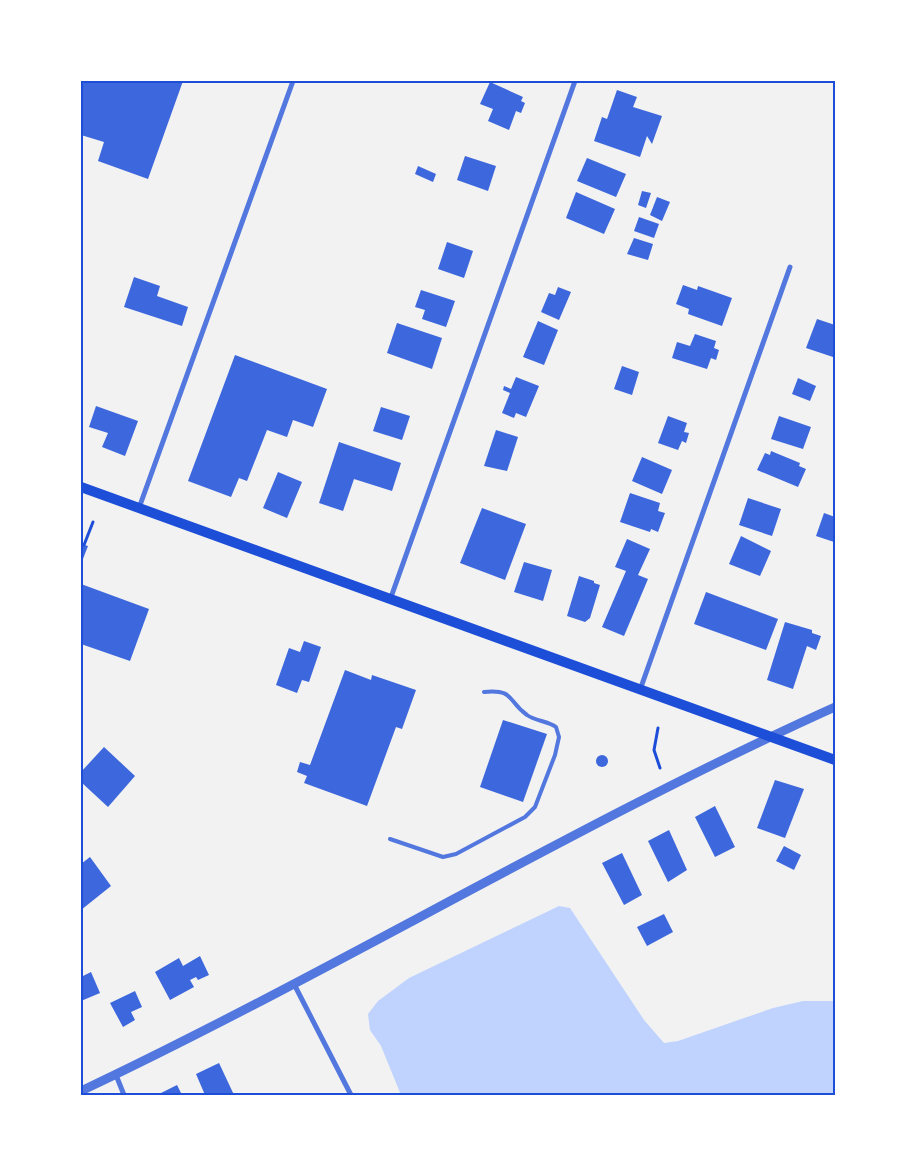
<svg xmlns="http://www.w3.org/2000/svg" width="916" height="1176" viewBox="0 0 916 1176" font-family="'Archivo Narrow',sans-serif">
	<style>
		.water { fill: #bfd3fe }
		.building { fill: #3d67dc }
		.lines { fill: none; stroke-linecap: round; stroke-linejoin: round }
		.path { stroke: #1d4ed8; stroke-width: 3 }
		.service { stroke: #5277de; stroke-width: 4 }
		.minor { stroke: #5277de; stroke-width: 5 }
		.tertiary { stroke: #5277de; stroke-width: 9 }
		.secondary { stroke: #1d4ed8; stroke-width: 10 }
		.neatline { fill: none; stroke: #1d4ed8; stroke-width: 2 }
	</style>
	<rect width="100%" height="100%" fill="#f2f2f2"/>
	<!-- water -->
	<path class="water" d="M559,906l11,2 74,112 20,23 14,-2 95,-33 30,-7h32v94h-434l-20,-49 -11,-16 -2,-16 10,-13 31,-23z"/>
	<!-- building -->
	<g class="building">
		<path d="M81,81h102l-35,98 -50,-18 6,-19 -23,-7z"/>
		<path d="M490,82l33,15 -2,4 4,2 -4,10 -5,-2 -7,19 -21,-9 5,-12 -13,-5z"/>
		<path d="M617,90l20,7 -4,10 29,9 -10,28 -5,-8 -7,21 -46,-16 8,-24 5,2z"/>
		<path d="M465,156l31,10 -8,25 -31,-11z"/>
		<path d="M587,158l39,16 -10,23 -39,-16z"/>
		<path d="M418,166l18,8 -3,8 -18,-8z"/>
		<path d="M642,191l9,2 -5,15 -8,-3z"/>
		<path d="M576,192l39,17 -11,25 -38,-16z"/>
		<path d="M657,197l13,5 -8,19 -12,-6z"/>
		<path d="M639,217l20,7 -5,14 -20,-7z"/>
		<path d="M634,238l19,6 -5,16 -21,-6z"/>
		<path d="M447,242l26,9 -9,27 -26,-9z"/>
		<path d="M134,277l26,9 -3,10 31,11 -6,19 -58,-19z"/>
		<path d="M683,285l14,5 1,-4 34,12 -10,28 -34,-12 1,-5 -13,-5z"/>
		<path d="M558,287l13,5 -12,28 -18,-8 8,-19 6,2z"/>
		<path d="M421,290l34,11 -9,26 -24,-8 3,-9 -10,-3z"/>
		<path d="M817,319l18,6 -2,32 -27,-9z"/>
		<path d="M538,321l20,9 -14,35 -21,-8z"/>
		<path d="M397,323l45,15 -10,31 -45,-16z"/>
		<path d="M695,334l21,7 -2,7 5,2 -3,10 -5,-2 -4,11 -35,-11 5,-16 13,4z"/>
		<path d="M235,355l92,34 -14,38 -20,-7 -6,17 -20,-7 -20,51 -8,-3 -8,19 -43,-16z"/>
		<path d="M622,366l17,6 -7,23 -18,-6z"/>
		<path d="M516,377l23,9 -13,31 -10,-4 -2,5 -12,-5 8,-20 -7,-3 1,-4 7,3z"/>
		<path d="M798,378l18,8 -6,15 -18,-7z"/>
		<path d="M96,406l42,15 -13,35 -23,-9 6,-14 -19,-6z"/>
		<path d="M381,407l29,9 -8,24 -29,-9z"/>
		<path d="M668,416l19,7 -3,9 5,1 -3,10 -4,-2 -4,9 -20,-7z"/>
		<path d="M779,416l32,11 -8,22 -32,-10z"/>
		<path d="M496,430l22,7 -11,34 -23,-5z"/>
		<path d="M339,442l62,21 -9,28 -38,-12 -11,32 -24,-8z"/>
		<path d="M771,451l29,12 -1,3 7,3 -8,18 -41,-17 8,-17 5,2z"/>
		<path d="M642,457l30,13 -10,24 -30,-13z"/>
		<path d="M278,472l24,10 -15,36 -24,-10z"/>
		<path d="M630,493l30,10 -2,8 7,2 -7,19 -7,-3 -1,3 -30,-10z"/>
		<path d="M748,498l33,11 -9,27 -33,-11z"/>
		<path d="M482,508l44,16 -21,56 -45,-17z"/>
		<path d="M824,513l11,4 -1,25 -18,-6z"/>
		<path d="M741,536l30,15 -11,25 -31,-12z"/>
		<path d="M627,539l23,10 -12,26 10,4 -24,57 -22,-9 24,-56 -11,-4z"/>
		<path d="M81,544l7,2 -7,18z"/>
		<path d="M524,562l28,8 -9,31 -29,-9z"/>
		<path d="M579,576l15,5v2l6,2 -10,33 -5,4 -18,-6z"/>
		<path d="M81,584l68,25 -19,52 -49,-17z"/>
		<path d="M706,592l72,27 -12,31 -72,-26z"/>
		<path d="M785,622l27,8v3l9,3 -5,14 -9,-4 -14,43 -26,-9z"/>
		<path d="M304,641l17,6 -12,35 -7,-2 -5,13 -21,-8 13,-37 11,4z"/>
		<path d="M345,670l26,10 1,-5 44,15 -14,39 -6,-2 -29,79 -63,-23 3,-7 -10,-4 3,-10 10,3z"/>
		<path d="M503,720l44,14 -24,68 -43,-15z"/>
		<path d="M104,747l31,29 -27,31 -27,-25v-10z"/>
		<circle cx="602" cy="761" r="6"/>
		<path d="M775,780l29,9 -19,49 -28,-10z"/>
		<path d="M715,806l20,41 -20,10 -20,-40z"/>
		<path d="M669,830l18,40 -19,12 -20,-41z"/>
		<path d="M784,846l17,9 -7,15 -18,-9z"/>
		<path d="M622,853l20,42 -18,10 -22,-42z"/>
		<path d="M90,857l21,29 -30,24v-46z"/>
		<path d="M664,914l9,18 -26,14 -10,-19z"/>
		<path d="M200,956l9,19 -11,5 -2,-3 -6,3 4,7 -24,13 -15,-28 24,-14 4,8z"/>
		<path d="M91,972l9,21 -19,8v-24z"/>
		<path d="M135,991l7,16 -11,5 4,8 -12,7 -13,-24z"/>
		<path d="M219,1063l15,32h-29l-9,-21z"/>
		<path d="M177,1085l5,10h-25z"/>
	</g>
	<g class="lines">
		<!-- path -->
		<g class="path">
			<path d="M84,545l9,-23"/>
			<path d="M658,728l-4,22 6,18"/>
		</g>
		<!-- service -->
		<path class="service" d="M390,839l53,18 13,-3 69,-37 10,-10 20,-52 4,-18 -3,-10c-8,-6 -21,-6 -29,-12 -20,-14 -12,-26 -43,-23"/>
		<!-- minor -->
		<g class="minor">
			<path d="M139,508l154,-427"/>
			<path d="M390,600l185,-519"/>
			<path d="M640,690l150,-423"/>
			<path d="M294,984l57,111"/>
			<path d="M116,1075l8,20"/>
		</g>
		<!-- tertiary -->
		<path class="tertiary" d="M81,1091c255,-121 497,-268 754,-384"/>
		<!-- secondary -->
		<path class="secondary" d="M81,487l754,273"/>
	</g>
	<!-- border -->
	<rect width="916" height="1176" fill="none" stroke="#ffffff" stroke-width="165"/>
	<rect x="82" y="82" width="752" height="1012" class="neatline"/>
</svg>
